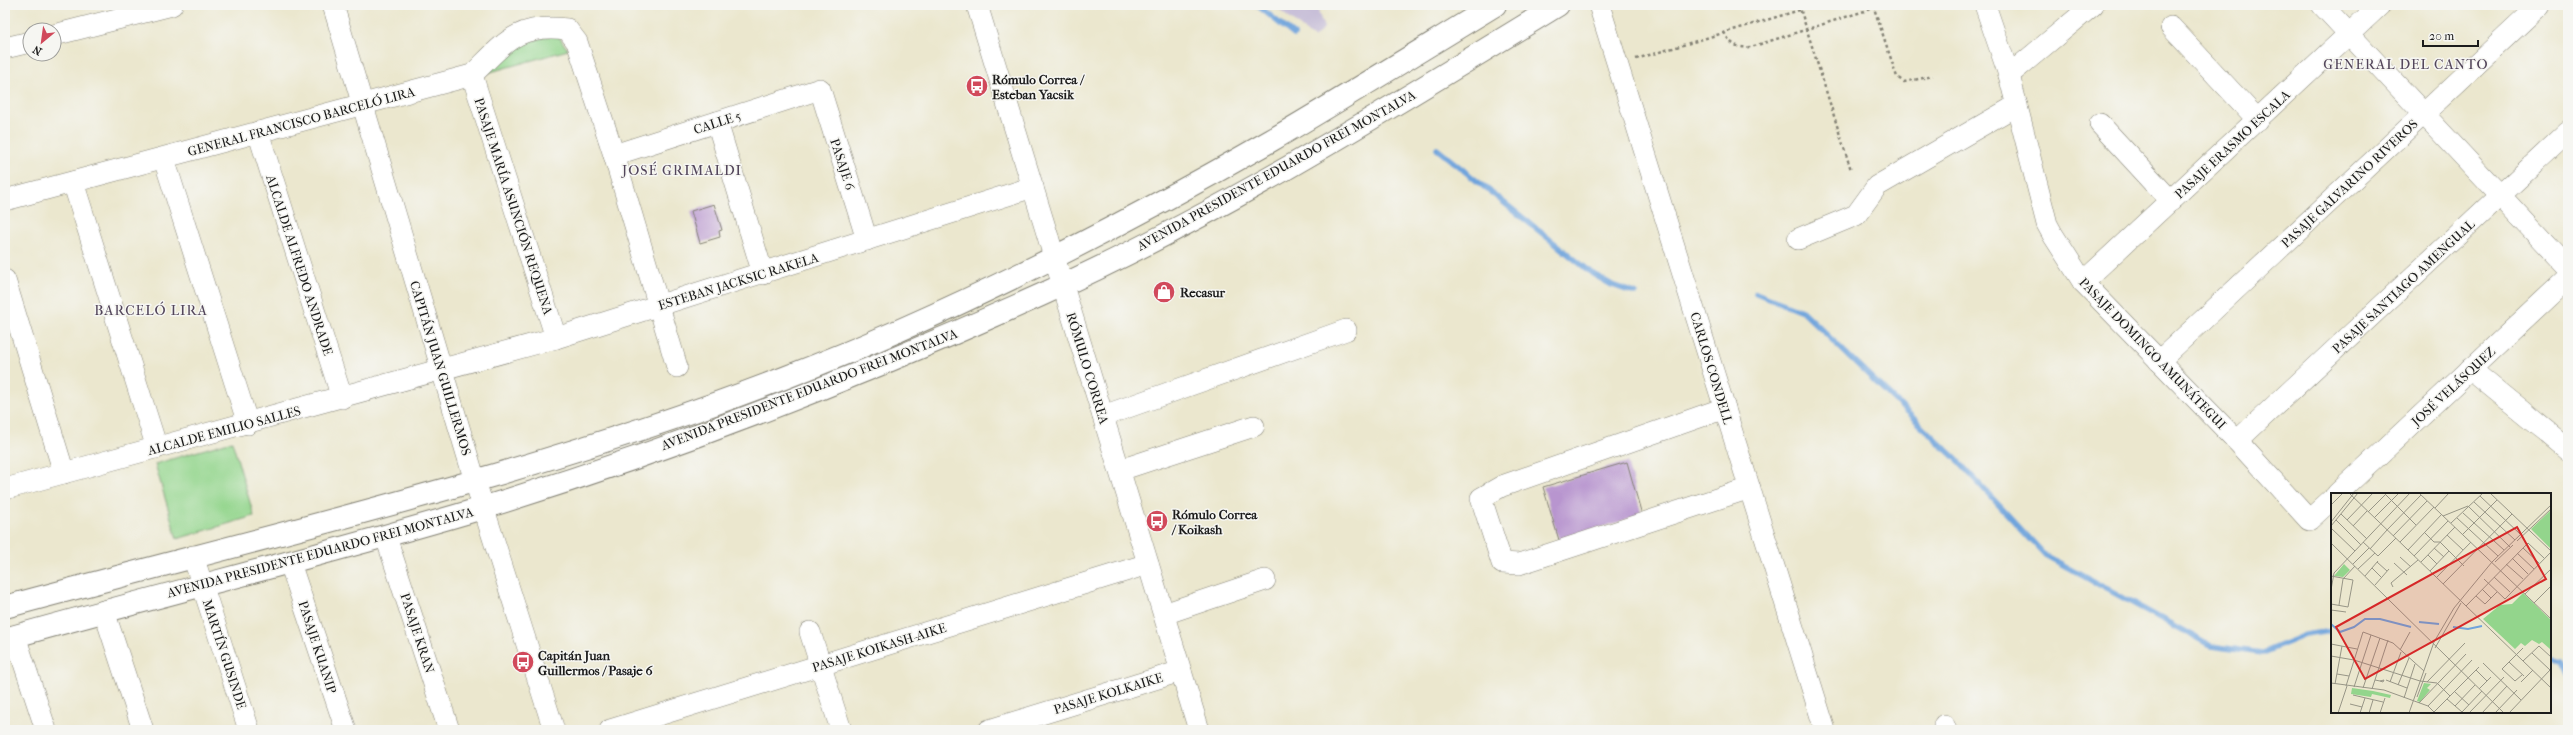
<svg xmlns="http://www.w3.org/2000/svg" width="2573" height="735" viewBox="0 0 2573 735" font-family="'IM FELL French Canon',serif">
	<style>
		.industrial { fill: #c8bfd8 }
		.green { fill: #93d58c; stroke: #587854 }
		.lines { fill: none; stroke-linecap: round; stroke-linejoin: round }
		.stream { stroke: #70a4dc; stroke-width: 5.5 }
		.building { fill: #b895cf }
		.minor-casing { stroke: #848275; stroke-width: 22 }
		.major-casing { stroke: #848275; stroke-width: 24 }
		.path { stroke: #848275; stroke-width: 2.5; stroke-dasharray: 3 3; stroke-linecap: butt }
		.minor { stroke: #fff; stroke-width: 21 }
		.major { stroke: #fff; stroke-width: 22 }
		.labels { text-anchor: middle; stroke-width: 3; stroke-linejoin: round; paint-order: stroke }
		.poi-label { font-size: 13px; font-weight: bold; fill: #1c1c1c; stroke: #f6f6f2; text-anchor: start }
		.street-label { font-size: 13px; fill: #1c1c1c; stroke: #f6f6f2 }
		.neighbourhood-label { font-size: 14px; letter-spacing: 1px; fill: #53465b; stroke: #f6f6f2 }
		.inset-river { fill: none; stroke: #70a4dc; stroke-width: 2 }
		.inset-road { fill: none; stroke: #989687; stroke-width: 1 }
		.view { fill: #d62828; fill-opacity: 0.15; stroke: #d62828; stroke-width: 2 }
		.inset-edge { fill: none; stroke: #1c1c1c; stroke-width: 2 }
	</style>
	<rect width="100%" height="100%" fill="#f6f6f2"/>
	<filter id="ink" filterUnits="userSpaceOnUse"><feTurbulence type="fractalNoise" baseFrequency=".025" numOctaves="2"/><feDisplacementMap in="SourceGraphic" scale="8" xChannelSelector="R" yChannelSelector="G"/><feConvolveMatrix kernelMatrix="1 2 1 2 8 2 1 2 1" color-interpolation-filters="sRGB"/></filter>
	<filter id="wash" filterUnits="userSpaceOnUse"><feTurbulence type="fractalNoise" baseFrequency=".012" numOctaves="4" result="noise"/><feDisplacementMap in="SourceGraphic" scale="16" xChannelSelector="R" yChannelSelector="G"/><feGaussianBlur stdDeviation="0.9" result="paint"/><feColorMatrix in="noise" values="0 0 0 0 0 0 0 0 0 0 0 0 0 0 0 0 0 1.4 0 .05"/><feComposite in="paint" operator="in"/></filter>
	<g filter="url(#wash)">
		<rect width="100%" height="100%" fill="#ebe7ce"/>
		<!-- industrial -->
		<path class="industrial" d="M1273,5h43l8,23 -10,10z"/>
		<!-- green -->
		<g class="green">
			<path d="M557,34l11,16 -81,23 26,-27z"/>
			<path d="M232,441l22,75 -77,23 -22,-75z"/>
		</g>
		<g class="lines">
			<!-- stream -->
			<g class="stream">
				<path d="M1257,5l37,30"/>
				<path d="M1437,149l156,125 19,11 23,8"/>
				<path d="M1756,293l46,18 156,150 87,94 166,91 51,7 43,-18 27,-4"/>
				<path d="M2550,658l10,2 8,17"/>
			</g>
		</g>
		<g id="blocks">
			<!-- building -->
			<g class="building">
				<path d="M714,204l8,26 -3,1 1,6 -20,6 -9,-32z"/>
				<path d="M1627,462l15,53 -83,25 -16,-53z"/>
			</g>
		</g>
	</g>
	<g filter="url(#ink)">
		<use href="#blocks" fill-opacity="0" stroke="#848275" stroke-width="1"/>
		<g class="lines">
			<!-- minor casing -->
			<g class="minor-casing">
				<g id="minor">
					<path d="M333,5l142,476 79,249"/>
					<path d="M977,5l222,725"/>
					<path d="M1599,5l226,725"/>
					<path d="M1985,5l24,70 38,149 6,11 30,47 154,159 72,79 23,-21"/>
					<path d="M2322,5l246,263"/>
					<path d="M2171,27l87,93"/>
					<path d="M54,35l118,-30"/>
					<path d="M5,48l25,-6"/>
					<path d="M472,75l84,263"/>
					<path d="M2009,75l84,-70"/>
					<path d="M717,122l46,152"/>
					<path d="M2100,124l71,77"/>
					<path d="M258,132l84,266"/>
					<path d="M614,155l206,-66 47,151"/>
					<path d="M164,159l84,265"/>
					<path d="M73,182l84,266"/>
					<path d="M5,200l467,-125c33,-32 45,-52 95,-46l10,13 37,113 63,212"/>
					<path d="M1798,239l58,-24 21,-29 140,-81"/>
					<path d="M5,280l59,193"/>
					<path d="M2083,282l297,-277"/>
					<path d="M2159,361l381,-356"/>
					<path d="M2470,369l98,80"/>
					<path d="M1725,408l-223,78 -21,12 21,65 17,1 231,-76"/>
					<path d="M1103,416l243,-86"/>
					<path d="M2237,441l331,-309"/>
					<path d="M1120,470l134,-44"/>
					<path d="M5,489l551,-151 477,-151"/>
					<path d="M2337,494l231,-216"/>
					<path d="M386,537l63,193"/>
					<path d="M193,556l56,174"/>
					<path d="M290,563l56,167"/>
					<path d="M104,611l39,119"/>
					<path d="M1164,614l101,-34"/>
					<path d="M810,632l31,98"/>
					<path d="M15,636l31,94"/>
					<path d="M1944,725l2,5"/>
					<path d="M610,730l538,-166"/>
					<path d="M989,730l192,-59"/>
				</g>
			</g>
			<!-- major casing -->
			<g class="major-casing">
				<g id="major">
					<path d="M5,607c261,-71 526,-131 779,-229 169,-65 331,-148 488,-238 75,-44 149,-90 223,-135"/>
					<path d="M5,639c158,-45 317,-83 474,-130 191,-58 380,-132 562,-214 180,-81 349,-187 517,-290"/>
				</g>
			</g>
			<!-- path -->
			<g class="path">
				<path d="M1799,5l52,165"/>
				<path d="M1873,5l24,72 7,5 29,-6"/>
				<path d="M1724,32c7,13 12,16 27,15l123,-39"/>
				<path d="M1636,59l164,-49"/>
			</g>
			<!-- minor -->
			<use href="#minor" class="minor"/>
			<!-- major -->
			<use href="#major" class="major"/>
		</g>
	</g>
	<!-- icons -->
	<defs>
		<g id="bus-disc" transform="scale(1.15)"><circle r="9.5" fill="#d1495b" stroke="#f6f6f2"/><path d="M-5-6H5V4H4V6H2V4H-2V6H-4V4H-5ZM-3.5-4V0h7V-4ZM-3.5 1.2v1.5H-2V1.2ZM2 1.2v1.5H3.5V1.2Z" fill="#fff"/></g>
		<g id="shop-disc" transform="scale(1.15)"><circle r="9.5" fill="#d1495b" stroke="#f6f6f2"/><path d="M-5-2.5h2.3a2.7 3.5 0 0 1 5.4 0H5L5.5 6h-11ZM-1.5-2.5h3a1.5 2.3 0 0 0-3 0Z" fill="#fff"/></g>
	</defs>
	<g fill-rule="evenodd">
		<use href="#bus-disc" x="977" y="86"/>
		<use href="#shop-disc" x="1164" y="292"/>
		<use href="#bus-disc" x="1157" y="521"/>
		<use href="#bus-disc" x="523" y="662"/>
	</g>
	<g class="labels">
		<!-- poi labels -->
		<g class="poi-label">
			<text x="992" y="84">Rómulo Correa /<tspan x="992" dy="15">Esteban Yacsik</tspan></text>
			<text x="1180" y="297">Recasur</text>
			<text x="1172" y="519">Rómulo Correa<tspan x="1172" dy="15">/ Koikash</tspan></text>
			<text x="538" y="660">Capitán Juan<tspan x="538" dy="15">Guillermos / Pasaje 6</tspan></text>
		</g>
		<!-- street labels -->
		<g class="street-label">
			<text transform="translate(301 121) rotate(-15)" y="5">GENERAL FRANCISCO BARCELÓ LIRA</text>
			<text transform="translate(717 122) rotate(-18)" y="5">CALLE 5</text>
			<text transform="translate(2232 144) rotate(-43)" y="5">PASAJE ERASMO ESCALA</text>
			<text transform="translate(843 164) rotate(72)" y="5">PASAJE 6</text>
			<text transform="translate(1276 170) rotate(-29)" y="5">AVENIDA PRESIDENTE EDUARDO FREI MONTALVA</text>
			<text transform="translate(2349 183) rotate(-43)" y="5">PASAJE GALVARINO RIVEROS</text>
			<text transform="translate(514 206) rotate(72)" y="5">PASAJE MARÍA ASUNCIÓN REQUENA</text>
			<text transform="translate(300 265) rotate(72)" y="5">ALCALDE ALFREDO ANDRADE</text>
			<text transform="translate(738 281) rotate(-17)" y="5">ESTEBAN JACKSIC RAKELA</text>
			<text transform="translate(2403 286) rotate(-43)" y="5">PASAJE SANTIAGO AMENGUAL</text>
			<text transform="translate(2153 353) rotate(46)" y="5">PASAJE DOMINGO AMUNÁTEGUI</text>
			<text transform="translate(441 368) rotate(73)" y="5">CAPITÁN JUAN GUILLERMOS</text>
			<text transform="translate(1088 368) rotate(73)" y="5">RÓMULO CORREA</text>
			<text transform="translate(1712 368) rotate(73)" y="5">CARLOS CONDELL</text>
			<text transform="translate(2453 386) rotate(-43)" y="5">JOSÉ VELÁSQUEZ</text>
			<text transform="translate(809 389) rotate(-21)" y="5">AVENIDA PRESIDENTE EDUARDO FREI MONTALVA</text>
			<text transform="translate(224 430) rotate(-15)" y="5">ALCALDE EMILIO SALLES</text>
			<text transform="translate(320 552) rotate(-15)" y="5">AVENIDA PRESIDENTE EDUARDO FREI MONTALVA</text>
			<text transform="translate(418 633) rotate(72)" y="5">PASAJE KRAN</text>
			<text transform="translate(318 647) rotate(72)" y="5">PASAJE KUANIP</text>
			<text transform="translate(879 647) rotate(-17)" y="5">PASAJE KOIKASH-AIKE</text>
			<text transform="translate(225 654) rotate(72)" y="5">MARTÍN GUSINDE</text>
			<text transform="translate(1108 693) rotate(-17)" y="5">PASAJE KOLKAIKE</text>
		</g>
		<!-- neighbourhood labels -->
		<g class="neighbourhood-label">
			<text x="2406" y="69">GENERAL DEL CANTO</text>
			<text x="682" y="175">JOSÉ GRIMALDI</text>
			<text x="151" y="315">BARCELÓ LIRA</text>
		</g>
	</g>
	<!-- overview -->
	<g transform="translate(2331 493)">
		<rect width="220" height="220" fill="#ebe7ce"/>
		<path d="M220,17v39l-20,-20zM13,71l6,6 -7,7 -9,-1zM192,100l28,27 -1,29 -8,-7 -3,2 -7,-4 -7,6 -4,-3 -6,6 -32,-30 17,-14 12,-1zM93,190l7,1 -4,4 3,2 -10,12 -3,-1zM21,195l21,3 18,4 -1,3 -18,-4 -1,3 -20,-3z" fill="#93d58c"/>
		<path class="inset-river" d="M88,129l20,2M0,131l9,8 14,-5 11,-8h15l31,8M122,134l15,2 14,-3"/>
		<path class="inset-road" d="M18,0l202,195M53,0l32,32M88,0l132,126M159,0l61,58M149,3l40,38M143,9l41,38M0,12l12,-12M137,13l42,41M104,15l14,-15M37,19l19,-19M132,20l41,37M10,21l26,25M112,23l25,-10M43,25l25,-25M126,25l41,38M5,27l25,25M16,27l26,-27M0,29l23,-29M120,30l32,-30M0,33l27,-33M22,33l14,-15M0,35l24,23M56,37l34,-35M93,39l10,10h6l24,24M132,41l34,-34M116,42l16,15M62,43l34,-35M186,48l34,-32M32,49l15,14 18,-18M69,49l34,-35M0,50l173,170M103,55l10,9M192,55l16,15M39,56l17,-19M77,57l34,-36M186,60l17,16M97,62l9,9M83,63l34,-35M69,64l11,10M181,65l16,16M46,69l10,9M90,69l34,-35M164,69l18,-17M63,70l13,12M22,71l16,-16M175,71l17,15M41,75l10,10M27,76l17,-16M99,78l19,-20M0,83l22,4 -5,27 -17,-3M34,83l13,-15M106,84l34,-35M163,84l16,15M153,86l21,20 46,-47M112,91l69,-70M44,92l14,-16M62,94l-2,-4 27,-23M151,96l9,9M0,97l3,-17 76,-80M194,101l26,-25M145,103l9,8 12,-12M203,110l17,-17M8,112l4,-26 12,-13M135,113l62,-63 16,15M0,117l15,2M0,151l26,5M104,155l26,-45M69,157l10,-18M201,160l18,17M0,163l23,4 66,21 17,2 13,13M192,168l16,-15 12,11M178,169l15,14M152,170l38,37M145,177l11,11M6,181l12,2M191,182l-7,6 -13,-12 21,-21M44,187l5,1 3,1 1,-2 -4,1M55,187l21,8M59,189l11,-30M96,189l38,-39M190,189l12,-12M0,190l53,7 44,16 7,7M4,191l7,-38M67,192l11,-27M15,193l17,-54 30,11 31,28M23,194l17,-52M32,195l17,-50M41,196l16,-49M148,196l12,-12M124,199l14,13M22,202l30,7M86,204l9,-24M73,205l11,-34M116,206l15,13M88,210l47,-49M19,211l12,3M97,213l44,-46M124,213l20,-21M103,219l45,-45M131,219l20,-21M7,220l9,-27M29,220l5,-15M38,220l4,-13M49,220l5,-15M78,220l25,-71 20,-34 38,-46 59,-57M138,220l35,-36M151,220l25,-27M164,220l22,-23M178,220l42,-44"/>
		<path class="view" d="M186,34l29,52 -181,100 -29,-52z"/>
		<rect width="220" height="220" class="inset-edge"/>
	</g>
	<!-- margin -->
	<rect width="2573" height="735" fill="none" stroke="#f6f6f2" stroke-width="20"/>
	<!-- north arrow -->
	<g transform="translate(42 42) rotate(209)"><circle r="19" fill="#f6f6f2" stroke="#9f9f9c"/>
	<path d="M0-3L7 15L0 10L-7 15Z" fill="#d1495b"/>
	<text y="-6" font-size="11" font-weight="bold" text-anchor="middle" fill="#1c1c1c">N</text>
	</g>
	<!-- scale -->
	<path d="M2423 40v6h55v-6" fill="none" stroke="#1c1c1c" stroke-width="2"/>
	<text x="2429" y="40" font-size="12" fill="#1c1c1c" stroke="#f6f6f2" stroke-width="3" paint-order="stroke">20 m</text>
</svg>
